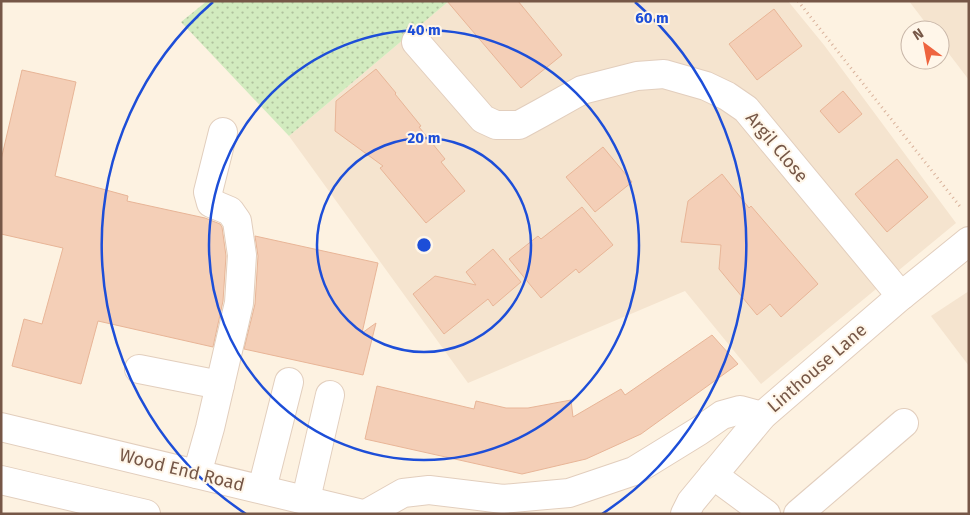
<svg xmlns="http://www.w3.org/2000/svg" width="970" height="515" viewBox="0 0 970 515" font-family="'Fira Sans',sans-serif">
	<style>
		.residential { fill: #f5e4cf }
		.grass { fill: url(#grass-dots) }
		.building { fill: #f4cfb7; stroke: #e8b597 }
		.lines { fill: none; stroke-linecap: round; stroke-linejoin: round }
		.minor-casing { stroke: #e2cebd; stroke-width: 30 }
		.path { stroke: #d9b29b; stroke-width: 3; stroke-dasharray: 1 4; stroke-linecap: butt }
		.minor { stroke: #fff; stroke-width: 28 }
		.ring { fill: none; stroke: #1d4ed8; stroke-width: 2.5 }
		.labels { text-anchor: middle; stroke-width: 4; stroke-linejoin: round; paint-order: stroke }
		.street-label { font-size: 18px; fill: #765747; stroke: #fff6e9 }
		.centre { fill: #1d4ed8; stroke: #fff6e9; stroke-width: 2.5 }
		.ring-label { font-size: 15px; text-anchor: middle; font-weight: bold; fill: #1d4ed8; stroke: #fff6e9; stroke-width: 4; stroke-linejoin: round; paint-order: stroke }
	</style>
	<defs>
		<pattern id="grass-dots" width="8" height="8" patternUnits="userSpaceOnUse" patternTransform="scale(1.25)"><rect width="8" height="8" fill="#d2ebbf"/><path d="M2 2h.1M6 6h.1" fill="none" stroke="#afc19d" stroke-width="1.8" stroke-linecap="round"/></pattern>
	</defs>
	<rect width="100%" height="100%" fill="#fdf2e1"/>
	<!-- residential -->
	<g class="residential">
		<path d="M449,1h339l36,44 132,178 -195,161 -76,-93 -217,92 -179,-247z"/>
		<path d="M909,1h60v79l-29,-38v-12h-9z"/>
		<path d="M969,291v75l-38,-50z"/>
	</g>
	<!-- grass -->
	<path class="grass" d="M207,1h242l-160,135 -108,-114z"/>
	<!-- building -->
	<g class="building">
		<path d="M447,1h71l44,54 -41,33z"/>
		<path d="M774,9l28,37 -45,34 -28,-36z"/>
		<path d="M376,69l20,24 -1,1 26,32 -2,1 26,32 -4,3 24,29 -39,32 -46,-55 3,-2 -48,-35 1,-30z"/>
		<path d="M22,70l54,12 -21,94 73,20 -1,5 78,17 15,6 2,3 4,29 -3,45 -10,46 -115,-26 -17,63 -69,-18 12,-47 18,5 21,-76 -62,-14v-74z"/>
		<path d="M843,91l19,23 -23,19 -19,-22z"/>
		<path d="M603,147l29,35 -37,30 -29,-35z"/>
		<path d="M897,159l31,38 -41,35 -32,-38z"/>
		<path d="M722,174l27,34 2,-2 67,78 -37,33 -11,-13 -13,11 -38,-46 2,-24 -40,-3 7,-41z"/>
		<path d="M582,207l31,38 -34,28 -3,-4 -35,29 -32,-39 29,-23 3,3z"/>
		<path d="M255,236l123,27 -16,70 14,-10 -13,52 -119,-26 11,-45 3,-48z"/>
		<path d="M493,249l28,33 -28,24 -5,-7 -44,35 -31,-40 22,-18 41,9 -10,-13z"/>
		<path d="M712,335l26,29 -97,70 -55,25 -64,15 -157,-35 12,-53 97,23 2,-8 30,7h22l43,-8 2,17 48,-28 4,6z"/>
	</g>
	<g class="lines">
		<!-- minor casing -->
		<g class="minor-casing">
			<g id="minor">
				<path d="M416,42l67,77 13,6h23l22,-12 41,-23 55,-14 27,-2 42,12 21,10 19,13 155,187"/>
				<path d="M139,369l81,16"/>
				<path d="M1,427l362,87"/>
				<path d="M197,474l13,-46 29,-125 3,-48 -5,-34 -7,-10 -19,-8 -3,-11 15,-60"/>
				<path d="M713,475l53,39"/>
				<path d="M1,480l145,34"/>
				<path d="M262,489l27,-107"/>
				<path d="M306,499l24,-104"/>
				<path d="M366,514l37,-21 26,-3 74,9 66,-6 65,-22 65,-40 23,-16 18,-5 22,6"/>
				<path d="M685,514l6,-12 71,-86 139,-120 68,-55"/>
				<path d="M798,514l106,-91"/>
			</g>
		</g>
		<!-- path -->
		<path class="path" d="M798,1l164,208"/>
		<!-- minor -->
		<use href="#minor" class="minor"/>
	</g>
	<!-- distance rings -->
	<g class="ring">
		<circle cx="424" cy="245" r="107"/>
		<circle cx="424" cy="245" r="215"/>
		<path d="M246 514A322 322 0 0 1 213 2M635 2A322 322 0 0 1 602 514"/>
	</g>
	<g class="labels">
		<!-- street labels -->
		<g class="street-label">
			<text transform="translate(777 147) rotate(50)" y="6">Argil Close</text>
			<text transform="translate(817 368) rotate(-41)" y="6">Linthouse Lane</text>
			<text transform="translate(182 470) rotate(14)" y="6">Wood End Road</text>
		</g>
	</g>
	<circle cx="424" cy="245" r="8" class="centre"/>
	<g class="ring-label">
		<text x="652" y="23">60 m</text>
		<text x="424" y="35">40 m</text>
		<text x="424" y="143">20 m</text>
	</g>
	<!-- border -->
	<rect width="970" height="515" fill="none" stroke="#765747" stroke-width="5"/>
	<!-- north arrow -->
	<g transform="translate(925 45) rotate(328)"><circle r="24" fill="#fff6e9" stroke="#c8b6a8"/>
	<path d="M0-4L9 19L0 12L-9 19Z" fill="#ee643f"/>
	<text y="-8" font-size="14" font-weight="bold" text-anchor="middle" fill="#765747">N</text>
	</g>
</svg>
